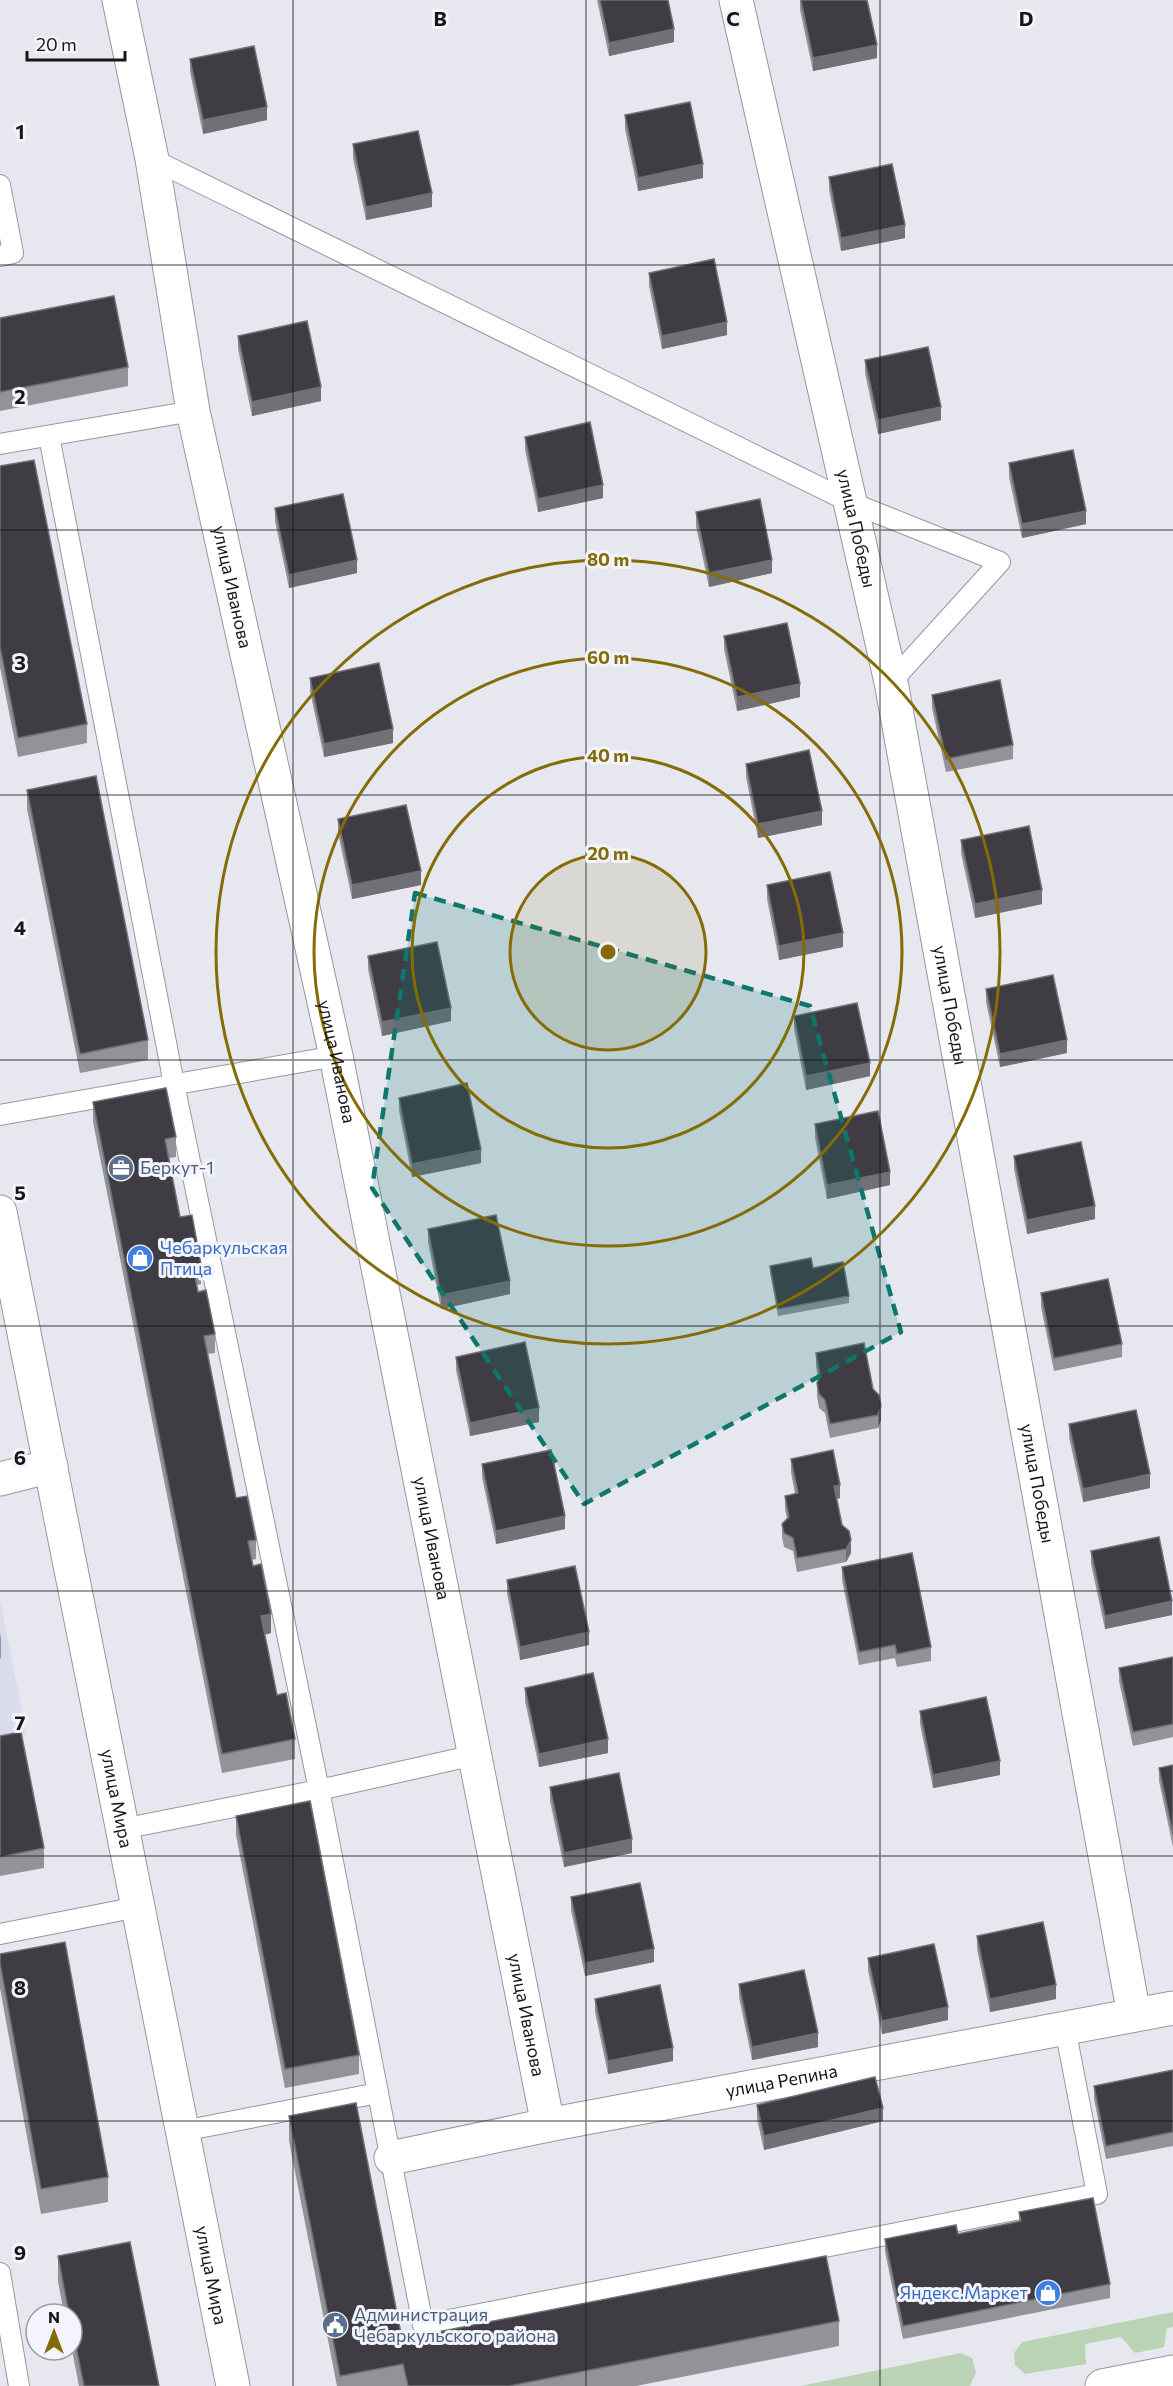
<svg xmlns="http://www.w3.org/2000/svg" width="1173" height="2386" viewBox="0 0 1173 2386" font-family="Commissioner,sans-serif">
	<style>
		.built { fill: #dadbeb }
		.green { fill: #bbd3b5 }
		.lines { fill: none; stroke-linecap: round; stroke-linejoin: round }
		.service-casing { stroke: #97979f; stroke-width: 22 }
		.minor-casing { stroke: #97979f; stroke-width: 35 }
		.tertiary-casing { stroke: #97979f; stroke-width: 35 }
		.service { stroke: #fff; stroke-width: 20 }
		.minor { stroke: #fff; stroke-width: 33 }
		.tertiary { stroke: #fff; stroke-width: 33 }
		.wall { fill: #929299 }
		.shaded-wall { fill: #717077 }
		.building { fill: #3f3d43; stroke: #717077; stroke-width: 1.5 }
		.marked { fill: #0f766e; fill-opacity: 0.2; stroke: #0f766e; stroke-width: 4.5; stroke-dasharray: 12 8; stroke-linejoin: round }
		.grid { fill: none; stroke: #17171a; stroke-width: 1.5; stroke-opacity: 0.55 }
		.ring { fill: none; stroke: #846b05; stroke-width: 3 }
		.labels { text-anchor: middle; stroke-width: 6; stroke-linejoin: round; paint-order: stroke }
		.street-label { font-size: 18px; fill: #17171a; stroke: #f3f4fd }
		.service-label { font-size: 18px; fill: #4e5e75; stroke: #f3f4fd; text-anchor: start }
		.shop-label { font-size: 18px; fill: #366cbe; stroke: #f3f4fd; text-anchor: start }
		.grid-label { font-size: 20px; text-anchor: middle; font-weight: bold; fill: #17171a; stroke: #f3f4fd; stroke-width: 6; stroke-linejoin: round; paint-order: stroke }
		.centre { fill: #846b05; stroke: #f3f4fd; stroke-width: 3 }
		.ring-label { font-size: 18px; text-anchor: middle; font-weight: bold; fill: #846b05; stroke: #f3f4fd; stroke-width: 6; stroke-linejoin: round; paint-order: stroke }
	</style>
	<rect width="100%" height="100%" fill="#e6e7ef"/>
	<!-- built -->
	<path class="built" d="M0,1601l27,134 -27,5z"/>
	<!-- green -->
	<g class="green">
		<path d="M1173,2312v15l-6,1 -3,19 -29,6 -14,-16 -36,7 1,20 -61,10 -10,-9 -1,-12 8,-11z"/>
		<path d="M961,2353l11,5 4,14 -6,14h-169z"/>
	</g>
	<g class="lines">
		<!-- service casing -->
		<g class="service-casing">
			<g id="service">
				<path d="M152,159l700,344 148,59 -109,120"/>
				<path d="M0,185l13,68 -13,3"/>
				<path d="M49,436l125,648 145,706 156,-35"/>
				<path d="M0,444l193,-33"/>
				<path d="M0,1115l336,-59"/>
				<path d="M122,1829l197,-39 59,303"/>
				<path d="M0,1934l138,-27"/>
				<path d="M183,2131l195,-38 45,232 674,-131 -32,-166"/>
				<path d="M0,2273l19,113"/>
			</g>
		</g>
		<!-- minor casing -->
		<g class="minor-casing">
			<g id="minor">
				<path id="s1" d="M119,0l33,159 41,252 143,645 212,1069"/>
				<path id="s2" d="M736,0l155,682 243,1333"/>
				<path id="s3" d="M0,1212l233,1174"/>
				<path d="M0,1479l51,-13"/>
				<path id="s4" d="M391,2158l157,-33 625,-117"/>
			</g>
		</g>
		<!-- tertiary casing -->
		<g class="tertiary-casing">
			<path id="tertiary" d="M1102,2386l71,-14"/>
		</g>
		<!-- service -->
		<use href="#service" class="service"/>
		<!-- minor -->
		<use href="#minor" class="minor"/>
		<!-- tertiary -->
		<use href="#tertiary" class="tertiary"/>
	</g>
	<!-- wall -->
	<g class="wall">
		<path d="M597,0h71l6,42 -65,14z"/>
		<path d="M800,0h67l10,58 -64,13 -13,-61z"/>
		<path d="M190,59l77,61 -64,14 -13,-62z"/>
		<path d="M625,115l78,63 -65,13 -13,-62z"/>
		<path d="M353,144l79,63 -66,13 -13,-62z"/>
		<path d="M829,177l76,61 -64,13 -12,-61z"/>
		<path d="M649,273l78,62 -65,14 -13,-63z"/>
		<path d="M0,318l128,49v19l-128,25z"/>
		<path d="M238,336l83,65 -69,15 -14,-67z"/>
		<path d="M865,360l76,60 -63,14 -13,-61z"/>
		<path d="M525,437l78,61 -65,14 -13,-62z"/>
		<path d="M1009,463l77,61 -64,14 -13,-61z"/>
		<path d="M0,466l87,258v19l-69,14 -18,-90z"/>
		<path d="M275,508l82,65 -68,15 -14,-67z"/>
		<path d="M696,512l76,61 -63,14 -13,-61z"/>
		<path d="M724,636l76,61 -63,14 -13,-62z"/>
		<path d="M310,678l83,65 -69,14 -14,-66z"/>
		<path d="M932,695l81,50v14l-67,13 -14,-64z"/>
		<path d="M746,764l76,61 -64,13 -12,-61z"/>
		<path d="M27,790l121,250v20l-68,13 -53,-264z"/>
		<path d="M338,819l83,66 -69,14 -14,-66z"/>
		<path d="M961,840l81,64 -67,14 -14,-65z"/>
		<path d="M767,885l76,62 -64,13 -12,-61z"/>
		<path d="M368,956l83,65 -69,15 -14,-67z"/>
		<path d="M986,989l81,64 -67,14 -14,-65z"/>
		<path d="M794,1016l76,60 -64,14 -12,-61z"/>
		<path d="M399,1098l82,65 -69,14 -13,-66z"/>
		<path d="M93,1102l83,35v20l-7,1 11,59 21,47v20l-5,1 2,7 17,42v19l-8,1 29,144 20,42v19l-4,1 19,73 -6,2 12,60 18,44v20l-73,14 -129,-651z"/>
		<path d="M815,1124l75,61 -63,14 -12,-61z"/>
		<path d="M1014,1156l81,63 -68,15 -13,-65z"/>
		<path d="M428,1229l82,65 -69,15 -13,-67z"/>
		<path d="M770,1266l43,2 36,28v7l-71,13 -8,-43z"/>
		<path d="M1041,1293l81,51v13l-68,14 -13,-64z"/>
		<path d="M816,1353l57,36 8,31 -3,8 -48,10 -5,-25 -6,-5 -2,-12v-13l1,-4 -2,-13z"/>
		<path d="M456,1357l83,65 -69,14 -14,-66z"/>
		<path d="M1069,1424l81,64 -67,14 -14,-65z"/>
		<path d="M791,1459l49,39 -4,1 6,26 9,28 -5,9 -49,10 -4,-21 -9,-4 -2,-10v-13l5,-5 -2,-10v-13l10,-2 -4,-22z"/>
		<path d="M482,1464l83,65 -69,15 -14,-67z"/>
		<path d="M1091,1551l81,64 -67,14 -14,-65z"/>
		<path d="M842,1567l89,80v14l-34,6 -2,-9 -36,7 -17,-85z"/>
		<path d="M507,1580l82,65 -69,15 -13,-67z"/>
		<path d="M0,1634l1,4v20h-1z"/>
		<path d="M1173,1657v80l-40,9 -14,-65v-13z"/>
		<path d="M525,1688l83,65 -69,14 -14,-66z"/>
		<path d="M920,1711l80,64 -67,13 -13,-64z"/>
		<path d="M0,1736l44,112v20l-44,8z"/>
		<path d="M1173,1765v82l-14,-66v-13z"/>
		<path d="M550,1787l82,66 -68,14 -14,-66z"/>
		<path d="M236,1816l123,239v19l-74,14 -49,-253z"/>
		<path d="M571,1897l83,65 -69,14 -14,-66z"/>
		<path d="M977,1936l79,63 -66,13 -13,-63z"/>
		<path d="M0,1954l108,223v25l-67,12 -41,-226z"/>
		<path d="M868,1958l80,62 -66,14 -14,-63z"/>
		<path d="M739,1984l79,63 -66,13 -13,-63z"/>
		<path d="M595,1999l78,62 -65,13 -13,-62z"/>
		<path d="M1173,2070v76l-67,13 -12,-60v-13z"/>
		<path d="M757,2105l126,16 -119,29 -7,-31z"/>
		<path d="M289,2116l113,223 437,-18v25l-203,40h-299l-48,-245z"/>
		<path d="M1019,2212l91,72v14l-207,41 -18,-87v-13l73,-5 61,-12z"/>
		<path d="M58,2256l101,130h-80l-7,-36v-36h-8l-6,-33z"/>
	</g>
	<!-- shaded-wall -->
	<g class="shaded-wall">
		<path d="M674,29v13l-65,14v-13z"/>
		<path d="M877,45v13l-64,13v-13z"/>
		<path d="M267,107v13l-64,14v-14z"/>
		<path d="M703,164v14l-65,13v-13z"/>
		<path d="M432,193v14l-66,13v-13z"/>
		<path d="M905,225v13l-64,13v-13z"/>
		<path d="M727,322v13l-65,14v-13z"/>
		<path d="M321,387v14l-69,15v-14z"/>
		<path d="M941,407v13l-63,14v-14z"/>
		<path d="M603,485v13l-65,14v-13z"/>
		<path d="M1086,511v13l-64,14v-14z"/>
		<path d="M357,560v13l-68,15v-13z"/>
		<path d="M772,560v13l-63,14v-14z"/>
		<path d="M800,684v13l-63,14v-14z"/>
		<path d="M393,729v14l-69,14v-13z"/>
		<path d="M822,811v14l-64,13v-14z"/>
		<path d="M421,871v14l-69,14v-14z"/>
		<path d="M1042,890v14l-67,14v-14z"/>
		<path d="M843,933v14l-64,13v-14z"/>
		<path d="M451,1008v13l-69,15v-14z"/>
		<path d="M1067,1040v13l-67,14v-13z"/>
		<path d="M870,1063v13l-64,14v-14z"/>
		<path d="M481,1150v13l-69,14v-13z"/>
		<path d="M890,1172v13l-63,14v-14z"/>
		<path d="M1095,1206v13l-68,15v-14z"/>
		<path d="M510,1281v13l-69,15v-14z"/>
		<path d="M881,1406v14l-3,8v-13z"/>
		<path d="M539,1408v14l-69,14v-13z"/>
		<path d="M1150,1474v14l-67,14v-13z"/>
		<path d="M840,1485v13l-6,2v-14z"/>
		<path d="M565,1516v13l-69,15v-13z"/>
		<path d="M851,1540v13l-5,9v-13z"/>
		<path d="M1172,1601v14l-67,14v-13z"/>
		<path d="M271,1614v19l-10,2v-19z"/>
		<path d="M589,1632v13l-69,15v-13z"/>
		<path d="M608,1739v14l-69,14v-13z"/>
		<path d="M1000,1761v14l-67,13v-13z"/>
		<path d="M632,1839v14l-68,14v-14z"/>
		<path d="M654,1949v13l-69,14v-13z"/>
		<path d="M1056,1985v14l-66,13v-13z"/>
		<path d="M948,2007v13l-66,14v-13z"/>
		<path d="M818,2033v14l-66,13v-13z"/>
		<path d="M673,2048v13l-65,13v-13z"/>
		<path d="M883,2108v13l-119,29v-14z"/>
	</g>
	<!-- building -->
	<g class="building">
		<path d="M600,0h68l6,29 -65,14z"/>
		<path d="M801,0h66l10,45 -64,13z"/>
		<path d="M254,46l13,61 -64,13 -13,-61z"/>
		<path d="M690,102l13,62 -65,14 -13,-63z"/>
		<path d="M418,131l14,62 -66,14 -13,-63z"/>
		<path d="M892,164l13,61 -64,13 -12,-61z"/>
		<path d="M714,259l13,63 -65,14 -13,-63z"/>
		<path d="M114,296l14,71 -128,25v-74z"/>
		<path d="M307,321l14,66 -69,15 -14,-66z"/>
		<path d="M928,347l13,60 -63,13 -13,-60z"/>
		<path d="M590,422l13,63 -65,14 -13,-62z"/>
		<path d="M1073,450l13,61 -64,13 -13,-61z"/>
		<path d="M34,460l53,264 -69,14 -18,-91v-181z"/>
		<path d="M343,494l14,66 -68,15 -14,-67z"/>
		<path d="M760,499l12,61 -63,13 -13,-61z"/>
		<path d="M787,623l13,61 -63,13 -13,-61z"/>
		<path d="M379,663l14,66 -69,15 -14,-66z"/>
		<path d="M1000,680l13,65 -67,14 -14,-64z"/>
		<path d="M809,750l13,61 -64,13 -12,-60z"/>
		<path d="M96,776l52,264 -68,14 -53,-264z"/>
		<path d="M406,805l15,66 -69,14 -14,-66z"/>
		<path d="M1029,826l13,64 -67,14 -14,-64z"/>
		<path d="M830,872l13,61 -64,13 -12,-61z"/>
		<path d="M437,942l14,66 -69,14 -14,-66z"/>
		<path d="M1053,975l14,65 -67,14 -14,-65z"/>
		<path d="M857,1003l13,60 -64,13 -12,-60z"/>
		<path d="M467,1083l14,67 -69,14 -13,-66z"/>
		<path d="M166,1088l10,49 -11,2 15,78 12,-2 9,49 -8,2 5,26 8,-2 9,44 -11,2 32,162 11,-2 9,44 -8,1 5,25 8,-2 10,50 -10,2 16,79 9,-2 9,46 -73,15 -129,-652z"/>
		<path d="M878,1111l12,61 -63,13 -12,-61z"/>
		<path d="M1081,1142l14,64 -68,14 -13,-64z"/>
		<path d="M496,1215l14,66 -69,14 -13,-66z"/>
		<path d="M811,1258l2,10 30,-6 6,34 -71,13 -8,-43z"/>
		<path d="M1108,1279l14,65 -68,14 -13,-65z"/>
		<path d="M525,1342l14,66 -69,15 -14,-66z"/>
		<path d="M864,1343l9,46 6,6 2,11 -3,9 -48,9 -5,-24 -6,-6 -2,-11 3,-7 -4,-23z"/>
		<path d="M1136,1410l14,64 -67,15 -14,-65z"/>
		<path d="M551,1450l14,66 -69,15 -14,-67z"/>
		<path d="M833,1450l7,35 -6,1 8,39 7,6 2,9 -5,9 -49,9 -4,-20 -9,-5 -2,-9 7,-7 -4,-21 13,-3 -7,-34z"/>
		<path d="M1159,1537l13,64 -67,15 -14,-65z"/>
		<path d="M912,1553l19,94 -34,7 -2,-9 -36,7 -17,-85z"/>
		<path d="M575,1566l14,66 -69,15 -13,-67z"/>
		<path d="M1173,1657v67l-40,8 -14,-64z"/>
		<path d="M593,1673l15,66 -69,15 -14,-66z"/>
		<path d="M986,1697l14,64 -67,14 -13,-64z"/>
		<path d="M21,1732l23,116 -44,9v-121z"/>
		<path d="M1173,1765v69l-14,-66z"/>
		<path d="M619,1773l13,66 -68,14 -14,-66z"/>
		<path d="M310,1801l49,254 -74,14 -49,-253z"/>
		<path d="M640,1883l14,66 -69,14 -14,-66z"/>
		<path d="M1043,1922l13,63 -66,14 -13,-63z"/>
		<path d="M65,1942l43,235 -67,12 -41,-226v-9z"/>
		<path d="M934,1944l14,63 -66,14 -14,-63z"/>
		<path d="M804,1970l14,63 -66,14 -13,-63z"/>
		<path d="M660,1985l13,63 -65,13 -13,-62z"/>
		<path d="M1173,2070v62l-67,14 -12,-60z"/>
		<path d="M875,2077l8,31 -119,28 -7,-31z"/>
		<path d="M356,2103l46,236 424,-83 13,65 -330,65h-101l-5,-22 -63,12 -51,-260z"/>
		<path d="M1093,2198l17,86 -207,42 -18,-87 71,-14 2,9 63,-13 -2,-9z"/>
		<path d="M130,2242l29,144h-75l-12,-59v-13h-3l-11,-58z"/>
	</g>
	<!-- marked area -->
	<path class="marked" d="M415,893l395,113 91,326 -317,172 -212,-316z"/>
	<!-- grid -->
	<path class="grid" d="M293,0v2386M586,0v2386M880,0v2386M0,265h1173M0,530h1173M0,795h1173M0,1060h1173M0,1326h1173M0,1591h1173M0,1856h1173M0,2121h1173"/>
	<!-- distance rings -->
	<circle cx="608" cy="952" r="98" fill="#846b05" fill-opacity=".12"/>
	<g class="ring">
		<circle cx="608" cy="952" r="98"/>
		<circle cx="608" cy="952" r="196"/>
		<circle cx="608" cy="952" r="294"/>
		<circle cx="608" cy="952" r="392"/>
	</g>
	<!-- icons -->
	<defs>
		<g id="office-disc" transform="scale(1.35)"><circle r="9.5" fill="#5c6f8a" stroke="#f3f4fd"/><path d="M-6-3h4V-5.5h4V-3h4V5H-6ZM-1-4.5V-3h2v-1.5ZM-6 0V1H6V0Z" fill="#fff"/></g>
		<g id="shop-disc" transform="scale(1.35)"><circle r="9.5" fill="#3f7fe0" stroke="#f3f4fd"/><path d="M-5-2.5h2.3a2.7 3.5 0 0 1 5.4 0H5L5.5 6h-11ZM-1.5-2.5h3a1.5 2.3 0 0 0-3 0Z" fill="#fff"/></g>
		<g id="civic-disc" transform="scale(1.35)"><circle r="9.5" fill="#5c6f8a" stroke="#f3f4fd"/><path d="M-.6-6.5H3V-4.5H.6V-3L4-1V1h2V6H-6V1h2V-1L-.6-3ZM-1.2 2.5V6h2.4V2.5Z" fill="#fff"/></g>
	</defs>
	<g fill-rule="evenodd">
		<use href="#office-disc" x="121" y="1168"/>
		<use href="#shop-disc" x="140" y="1258"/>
		<use href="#shop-disc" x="1048" y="2293"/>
		<use href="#civic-disc" x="335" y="2325"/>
	</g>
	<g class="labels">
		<!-- street labels -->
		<g class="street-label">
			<text dy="6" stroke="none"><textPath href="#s2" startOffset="542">улица Победы</textPath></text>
			<text dy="6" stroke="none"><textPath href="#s1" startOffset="598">улица Иванова</textPath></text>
			<text dy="6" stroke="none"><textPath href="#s2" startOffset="1028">улица Победы</textPath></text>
			<text dy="6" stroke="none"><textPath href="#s1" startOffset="1084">улица Иванова</textPath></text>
			<text dy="6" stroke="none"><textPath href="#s2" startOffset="1514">улица Победы</textPath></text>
			<text dy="6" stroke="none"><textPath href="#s1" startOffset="1570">улица Иванова</textPath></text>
			<text dy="6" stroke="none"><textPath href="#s3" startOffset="598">улица Мира</textPath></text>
			<text dy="6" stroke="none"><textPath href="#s1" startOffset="2056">улица Иванова</textPath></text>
			<text dy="6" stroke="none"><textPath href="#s4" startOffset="398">улица Репина</textPath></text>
			<text dy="6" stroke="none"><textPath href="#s3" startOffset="1084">улица Мира</textPath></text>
		</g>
		<!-- service labels -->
		<g class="service-label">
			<text x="140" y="1174">Беркут-1</text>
			<text x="354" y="2321">Администрация<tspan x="354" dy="21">Чебаркульского района</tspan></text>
		</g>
		<!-- shop labels -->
		<g class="shop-label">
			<text x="160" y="1254">Чебаркульская<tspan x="160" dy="21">Птица</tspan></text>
			<text x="1028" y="2299" text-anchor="end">Яндекс.Маркет</text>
		</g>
	</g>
	<g class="grid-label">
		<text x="440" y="26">B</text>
		<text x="733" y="26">C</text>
		<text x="1026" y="26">D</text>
		<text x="20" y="139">1</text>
		<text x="20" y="404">2</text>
		<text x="20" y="670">3</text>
		<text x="20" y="935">4</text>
		<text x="20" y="1200">5</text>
		<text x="20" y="1465">6</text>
		<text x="20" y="1730">7</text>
		<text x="20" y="1995">8</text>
		<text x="20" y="2260">9</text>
	</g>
	<circle cx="608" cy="952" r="9" class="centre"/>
	<g class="ring-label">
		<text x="608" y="566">80 m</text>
		<text x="608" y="664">60 m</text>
		<text x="608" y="762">40 m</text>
		<text x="608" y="860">20 m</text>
	</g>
	<!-- north arrow -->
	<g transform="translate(54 2332)"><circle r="28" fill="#f3f4fd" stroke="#9b9ca2" stroke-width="1.5"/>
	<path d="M0-4.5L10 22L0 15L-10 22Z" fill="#846b05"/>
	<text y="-9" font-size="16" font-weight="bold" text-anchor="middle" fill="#17171a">N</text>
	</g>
	<!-- scale -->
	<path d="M27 51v9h98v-9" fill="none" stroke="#17171a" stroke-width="3"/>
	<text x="36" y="51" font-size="18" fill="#17171a" stroke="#f3f4fd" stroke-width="4.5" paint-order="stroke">20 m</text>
</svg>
